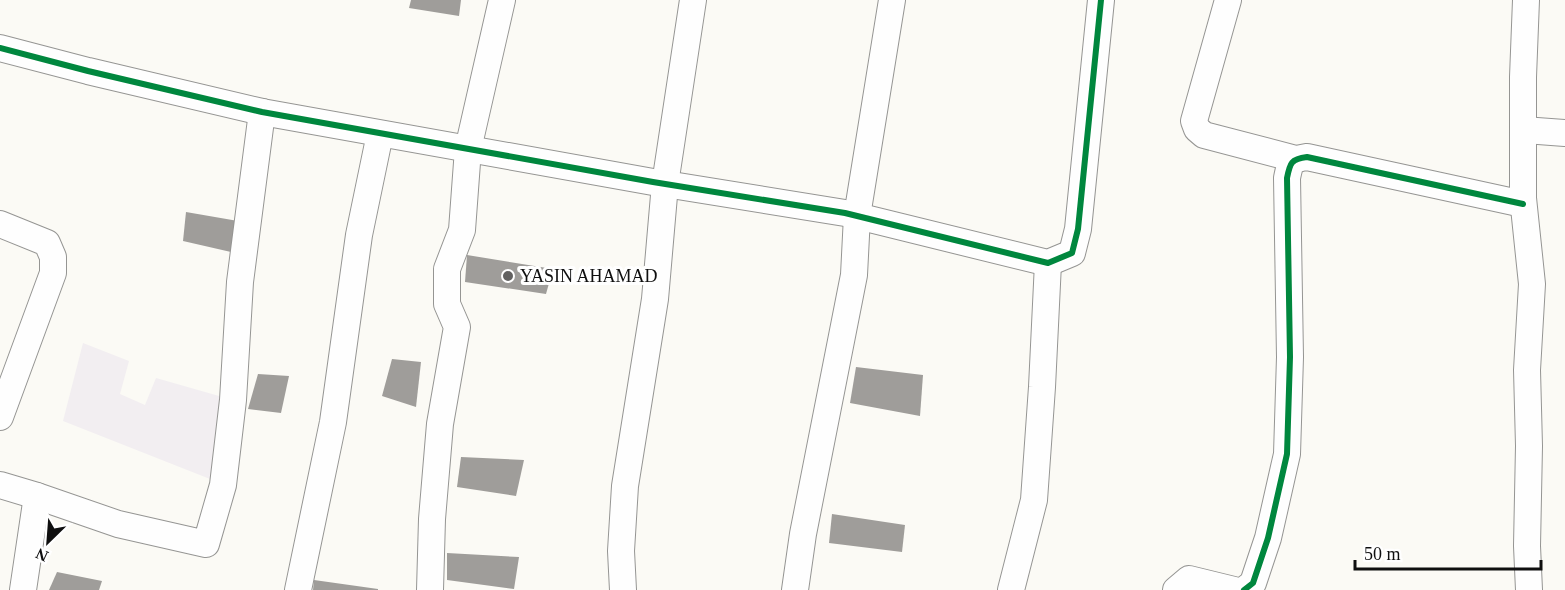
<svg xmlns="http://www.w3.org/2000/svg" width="1565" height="590" viewBox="0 0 1565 590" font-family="'Times New Roman',serif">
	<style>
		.industrial { fill: #f2eef1 }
		.building { fill: #9f9d9a }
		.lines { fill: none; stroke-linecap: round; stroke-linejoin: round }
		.minor-casing { stroke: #959593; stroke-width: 28 }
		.minor { stroke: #fefefe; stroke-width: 26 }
		.cycleway-casing { stroke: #fff; stroke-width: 10 }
		.cycleway { stroke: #00873e; stroke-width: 6 }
		.poi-dot { fill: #626160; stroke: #fff; stroke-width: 2 }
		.labels { text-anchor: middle; stroke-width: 6; stroke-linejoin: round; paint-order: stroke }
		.poi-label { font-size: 18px; fill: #0f0f0f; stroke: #fff; text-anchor: start }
	</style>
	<rect width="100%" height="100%" fill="#fbfaf5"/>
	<!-- industrial -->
	<path class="industrial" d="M83,343l46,18 -9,33 25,11 11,-27 77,22 -8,50 -15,29 -147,-58z"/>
	<!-- building -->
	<g class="building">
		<path d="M411,0h50l-2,16 -50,-8z"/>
		<path d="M186,212l52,9 -7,31 -48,-11z"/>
		<path d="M467,255l86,14 -7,25 -81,-12z"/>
		<path d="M392,359l29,3 -5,45 -34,-11z"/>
		<path d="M856,367l67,8 -3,41 -70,-13z"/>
		<path d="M258,374l31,2 -8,37 -33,-4z"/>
		<path d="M461,457l63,3 -8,36 -59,-9z"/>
		<path d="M832,514l73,11 -3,27 -73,-9z"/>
		<path d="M447,553l72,4 -5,32 -67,-9z"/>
		<path d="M57,572l45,9 -3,9h-50z"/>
		<path d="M314,580l64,9v1h-65z"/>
	</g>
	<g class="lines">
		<!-- minor casing -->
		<g class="minor-casing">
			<g id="minor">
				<path d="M1228,0l-34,121 3,8 7,6 92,24"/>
				<path d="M1526,0l-3,77v121l9,86 -5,86 2,76 -2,100 2,44"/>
				<path d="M0,48l88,23 174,41 391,70 192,31 203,50 24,-10 6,-24 23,-229"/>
				<path d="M1523,130l42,3"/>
				<path d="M0,224l47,19 6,14v16l-53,144"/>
				<path d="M0,485l37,11 81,28 88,20 17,-59 10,-85 7,-118 22,-170"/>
				<path d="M23,590l14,-94"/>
				<path d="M298,590l35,-168 26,-187 21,-101"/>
				<path d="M430,590l2,-71 8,-95 17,-97 -10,-23v-35l15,-39 6,-81 34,-149"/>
				<path d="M623,590l-2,-39 4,-65 30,-187 10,-115 28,-184"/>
				<path d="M795,590l8,-56 51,-259 3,-59 35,-216"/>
				<path d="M1011,590l23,-90 8,-113 6,-124"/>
				<path d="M1176,590l13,-11 45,11"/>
				<path d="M1244,590l9,-7 15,-45 19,-84 3,-97 -3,-179c3,-15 4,-19 20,-21l216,47"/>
			</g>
		</g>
		<!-- minor -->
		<use href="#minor" class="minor"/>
		<!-- cycleway casing -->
		<g class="cycleway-casing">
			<g id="cycleway">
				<path d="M0,48l88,23 174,41 391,70 192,31 203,50 24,-10 6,-24 23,-229"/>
				<path d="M1244,590l9,-7 15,-45 19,-84 3,-97 -3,-179c3,-15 4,-19 20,-21l216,47"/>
			</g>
		</g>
		<!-- cycleway -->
		<use href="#cycleway" class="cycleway"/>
	</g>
	<!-- markers -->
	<circle class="poi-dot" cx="508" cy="276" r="6"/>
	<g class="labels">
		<!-- poi labels -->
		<g class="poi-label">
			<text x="520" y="282">YASIN AHAMAD</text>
		</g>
	</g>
	<!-- north arrow -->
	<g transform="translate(48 542) rotate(205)" stroke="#ffffff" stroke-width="4.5" paint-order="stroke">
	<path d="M0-4.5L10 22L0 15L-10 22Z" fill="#0f0f0f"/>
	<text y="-9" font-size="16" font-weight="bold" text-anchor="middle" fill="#0f0f0f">N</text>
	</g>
	<!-- scale -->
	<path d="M1355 560v9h186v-9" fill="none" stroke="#0f0f0f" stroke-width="3"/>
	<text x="1364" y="560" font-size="18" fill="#0f0f0f" stroke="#ffffff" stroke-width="4.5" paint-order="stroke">50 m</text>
</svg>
